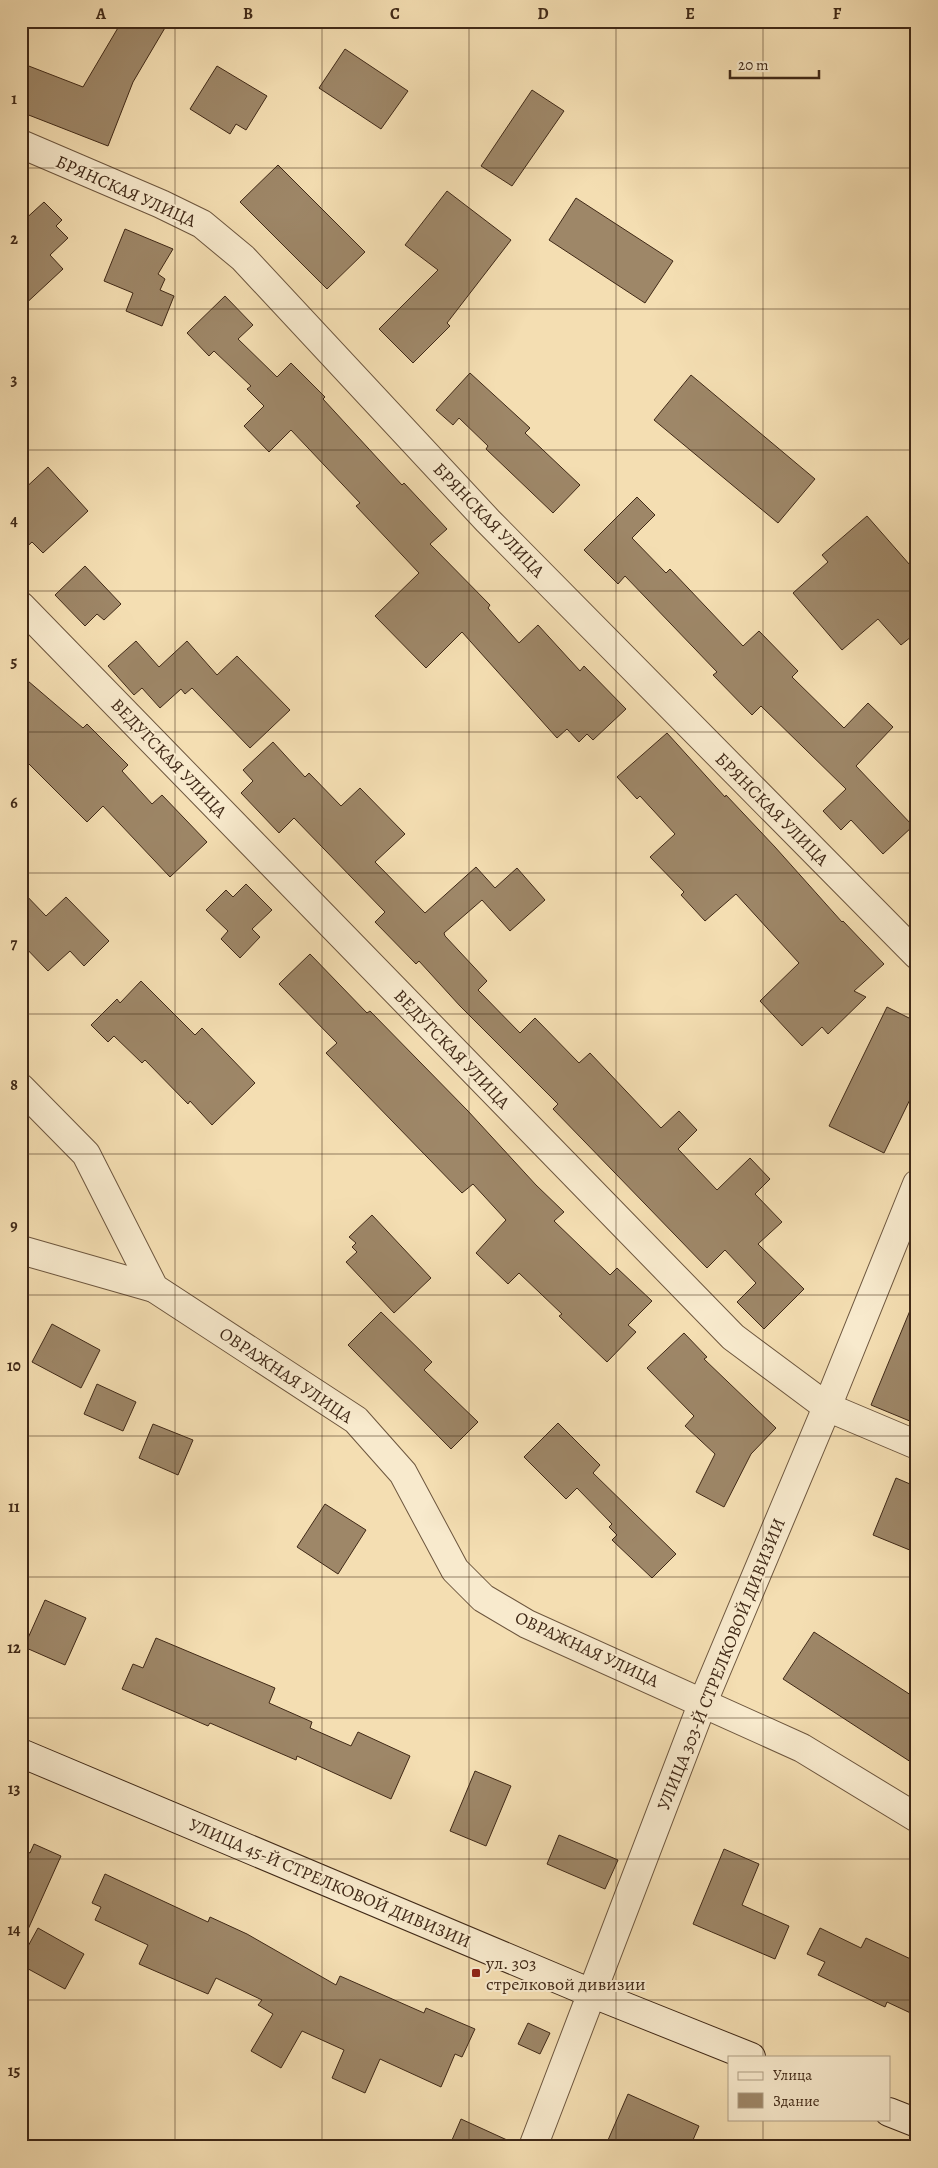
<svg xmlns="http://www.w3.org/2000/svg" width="938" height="2168" viewBox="0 0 938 2168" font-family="Alegreya,serif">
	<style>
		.building { fill: #9e8768; stroke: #402917 }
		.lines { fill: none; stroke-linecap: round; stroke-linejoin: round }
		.street-casing { stroke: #6d563e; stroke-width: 30 }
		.secondary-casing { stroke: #402917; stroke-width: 30 }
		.street { stroke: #f8eacd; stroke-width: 28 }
		.secondary { stroke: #f8eacd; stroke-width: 28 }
		.grid { fill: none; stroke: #402917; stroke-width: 1; stroke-opacity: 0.55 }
		.poi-dot { fill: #8f2418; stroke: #f8eacd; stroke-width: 2 }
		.labels { text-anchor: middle; stroke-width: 4; stroke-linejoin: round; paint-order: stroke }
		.street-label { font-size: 18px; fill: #402917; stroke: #f8eacd }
		.poi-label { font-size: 18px; fill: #402917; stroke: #f8eacd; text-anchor: start }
		.neatline { fill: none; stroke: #402917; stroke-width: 2 }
		.grid-label { font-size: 16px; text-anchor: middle; font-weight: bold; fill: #402917 }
	</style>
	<rect width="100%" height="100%" fill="#f4deb2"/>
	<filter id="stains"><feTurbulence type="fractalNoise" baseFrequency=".004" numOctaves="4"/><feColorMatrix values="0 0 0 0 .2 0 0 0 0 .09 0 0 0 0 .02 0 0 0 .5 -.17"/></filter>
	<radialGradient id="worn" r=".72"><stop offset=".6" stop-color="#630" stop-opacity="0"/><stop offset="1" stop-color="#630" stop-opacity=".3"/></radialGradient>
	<!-- building -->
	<g class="building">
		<path d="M122,21h47l-36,61 -25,64 -87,-34v-49l62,24z"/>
		<path d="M345,49l63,42 -27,38 -62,-41z"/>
		<path d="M217,66l50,30 -21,34 -10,-6 -6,10 -40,-25z"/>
		<path d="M532,90l32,21 -52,75 -31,-20z"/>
		<path d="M278,165l87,87 -38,37 -87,-87z"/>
		<path d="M447,191l64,49 -64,83 3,3 -37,37 -34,-34 59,-59 -33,-25z"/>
		<path d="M576,198l97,63 -28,42 -96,-63z"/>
		<path d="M44,202l18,18 -6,6 12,12 -18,17 13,14 -42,39v-85z"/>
		<path d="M125,229l48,20 -15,25 7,5 -5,11 14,6 -12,30 -36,-15 7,-18 -29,-12z"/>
		<path d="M225,296l28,29 -15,14 39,38 14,-14 34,34 -2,2 79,86 2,-2 43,46 -17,15 60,61 -2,3 31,35 19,-18 42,46 4,-5 42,43 -33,31 -6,-6 -8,8 -12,-13 -10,9 -95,-106 -36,36 -51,-52 44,-43 -63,-67 4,-3 -69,-73 -22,22 -25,-26 20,-20 -17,-17 4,-3 -37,-35 -5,5 -22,-23z"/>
		<path d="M470,373l60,55 -5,5 55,52 -27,28 -67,-64 2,-3 -29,-28 -6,7 -17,-15z"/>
		<path d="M691,375l124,104 -37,44 -124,-103z"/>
		<path d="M48,467l40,44 -45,42 -11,-11 -11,10v-60z"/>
		<path d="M637,497l18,18 -23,23 34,35 4,-4 73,77 16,-15 39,40 -6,6 52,51 24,-25 25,24 -37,39 57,60 -30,28 -32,-34 -10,10 -18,-19 23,-22 -85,-83 -9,9 -39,-40 4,-3 -92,-96 -7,8 -34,-34z"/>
		<path d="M867,516l50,57v59l-16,13 -23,-26 -36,31 -49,-57 35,-31 -6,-7z"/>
		<path d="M85,566l36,38 -17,16 -7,-6 -12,12 -30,-31z"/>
		<path d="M136,641l23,26 28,-26 30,34 20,-19 53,54 -40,38 -58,-60 -7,6 -4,-5 -21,19 -18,-20 -8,7 -26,-29z"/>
		<path d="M21,675l62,53 4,-4 41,41 -6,6 30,33 10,-9 45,47 -37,35 -67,-71 -16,16 -66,-66z"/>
		<path d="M667,733l58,64 1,-2 49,52 67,75 1,-1 41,43 -30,27 12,6 -38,37 -6,-7 -20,19 -42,-45 39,-38 -63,-69 -31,27 -24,-26 3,-3 -34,-35 25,-23 -35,-38 -3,3 -20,-22z"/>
		<path d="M273,742l32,35 4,-4 32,33 19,-18 45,46 -30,28 50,51 51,-46 19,21 22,-20 28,32 -35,31 -28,-31 -38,33 1,3 42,45 -9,9 42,43 15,-15 44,45 11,-10 71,75 18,-17 18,19 -19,19 39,41 33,-32 20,21 -15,15 27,28 -24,22 46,45 -40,40 -27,-27 19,-19 -31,-33 -18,18 -154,-159 5,-5 -98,-98 -41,-45 -3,3 -41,-42 10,-10 -91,-94 -15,15 -38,-40 12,-12 -10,-11z"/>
		<path d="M246,884l26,26 -20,19 8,8 -20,21 -19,-19 7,-8 -22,-21 20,-20 7,7z"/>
		<path d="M21,890l25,26 20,-19 43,44 -25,25 -14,-15 -22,20 -27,-28z"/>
		<path d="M310,954l57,59 3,-2 98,100 68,74 28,27 -10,9 56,54 7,-7 35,33 -24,24 8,7 -29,30 -48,-46 3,-2 -43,-41 -11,11 -32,-31 30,-33 -33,-36 -11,9 -136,-140 11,-10 -58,-59z"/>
		<path d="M141,981l54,54 7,-7 53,55 -43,42 -22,-24 -2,3 -43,-44 -3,3 -28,-27 -6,6 -17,-17 26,-26 3,4z"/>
		<path d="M887,1007l30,15v63l-33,68 -55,-27z"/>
		<path d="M372,1215l59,63 -37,35 -48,-51 11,-10 -5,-5 4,-4 -7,-6z"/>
		<path d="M916,1296h1v128l-46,-19z"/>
		<path d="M381,1312l51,50 -8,8 54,52 -27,27 -103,-104z"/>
		<path d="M52,1324l48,26 -19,38 -49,-26z"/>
		<path d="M684,1333l23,24 -3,2 72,69 -25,26 -27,53 -28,-15 19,-38 -30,-28 9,-10 -47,-48z"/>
		<path d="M97,1384l39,18 -13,29 -39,-17z"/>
		<path d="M558,1423l42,42 -7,8 83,81 -24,24 -40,-38 5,-5 -8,-8 3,-3 -35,-36 -11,11 -42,-42z"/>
		<path d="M153,1424l40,16 -15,35 -39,-17z"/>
		<path d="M896,1478l21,9v66l-44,-18z"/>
		<path d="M325,1504l41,26 -28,44 -41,-27z"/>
		<path d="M45,1600l41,18 -21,47 -41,-18z"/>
		<path d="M814,1632l103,67v67l-134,-87z"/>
		<path d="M156,1638l119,50 -6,15 43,19 -2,6 41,18 7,-14 52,24 -19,43 -94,-43 -1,4 -86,-37 -2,3 -86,-37 11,-25 10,4z"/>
		<path d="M475,1771l36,15 -25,60 -36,-15z"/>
		<path d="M559,1835l59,25 -13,29 -58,-25z"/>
		<path d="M34,1844l27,12 -40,89v-96l9,4z"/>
		<path d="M724,1849l35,15 -17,41 47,21 -14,33 -82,-35z"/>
		<path d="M105,1874l103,48 2,-5 37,17 89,51 4,-9 84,37 2,-5 49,21 -13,28 -7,-3 -14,33 -61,-28 -15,34 -33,-15 12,-28 -42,-19 -21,37 -30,-17 22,-37 -15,-9 4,-5 -46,-22 -8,16 -69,-30 9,-19 -53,-25 6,-13 -9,-4z"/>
		<path d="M38,1928l46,26 -19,35 -44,-24v-6z"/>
		<path d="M820,1928l41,20 5,-10 51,24v54l-30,-14 -2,5 -67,-32 7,-13 -18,-8z"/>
		<path d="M528,2023l22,10 -10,21 -22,-10z"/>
		<path d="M628,2094l71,32 -9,21h-85z"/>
		<path d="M461,2119l57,26v2h-69z"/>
	</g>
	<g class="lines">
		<!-- street casing -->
		<g class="street-casing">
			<g id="street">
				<path d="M21,144l140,60 41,20 41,34 245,263 429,434"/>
				<path d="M21,606l712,731 94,70 90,38"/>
				<path d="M21,1088l65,66 68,134 202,132 47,53 52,97 28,28 44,26 275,124 115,70"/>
				<path d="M21,1250l133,38"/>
				<path d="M533,2147l170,-445 124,-295 90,-223"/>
			</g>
		</g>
		<!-- secondary casing -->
		<g class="secondary-casing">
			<g id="secondary">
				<path d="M21,1753l570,240 160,64"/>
				<path d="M889,2112l28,11"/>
			</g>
		</g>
		<!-- street -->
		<use href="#street" class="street"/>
		<!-- secondary -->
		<use href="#secondary" class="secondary"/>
	</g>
	<!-- grid -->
	<path class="grid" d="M175,21v2126M322,21v2126M469,21v2126M616,21v2126M763,21v2036M21,168h896M21,309h896M21,450h896M21,591h896M21,732h896M21,873h896M21,1014h896M21,1154h896M21,1295h896M21,1436h896M21,1577h896M21,1718h896M21,1859h896M21,2000h896M763,2119v28"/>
	<!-- markers -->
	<rect class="poi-dot" x="471" y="1968" width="10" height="10" rx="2.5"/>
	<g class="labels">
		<!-- street labels -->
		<g class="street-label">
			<text transform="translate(126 191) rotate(24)" y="6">БРЯНСКАЯ УЛИЦА</text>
			<text transform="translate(489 520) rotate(46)" y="6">БРЯНСКАЯ УЛИЦА</text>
			<text transform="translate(169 758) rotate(46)" y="6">ВЕДУГСКАЯ УЛИЦА</text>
			<text transform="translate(772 809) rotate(45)" y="6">БРЯНСКАЯ УЛИЦА</text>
			<text transform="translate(452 1049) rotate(46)" y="6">ВЕДУГСКАЯ УЛИЦА</text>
			<text transform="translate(286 1375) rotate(34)" y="6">ОВРАЖНАЯ УЛИЦА</text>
			<text transform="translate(587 1649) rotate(25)" y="6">ОВРАЖНАЯ УЛИЦА</text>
			<text transform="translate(721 1664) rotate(-68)" y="6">УЛИЦА 303-Й СТРЕЛКОВОЙ ДИВИЗИИ</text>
			<text transform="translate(330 1883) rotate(23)" y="6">УЛИЦА 45-Й СТРЕЛКОВОЙ ДИВИЗИИ</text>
		</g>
		<!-- poi labels -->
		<g class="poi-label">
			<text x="486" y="1969">ул. 303<tspan x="486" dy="21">стрелковой дивизии</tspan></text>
		</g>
	</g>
	<!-- margin -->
	<rect width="938" height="2168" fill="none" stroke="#f4deb2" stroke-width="55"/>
	<!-- legend -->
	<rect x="728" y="2056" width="162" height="65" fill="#f8eacd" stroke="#ae9d84"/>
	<rect x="738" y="2072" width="25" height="8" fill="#f8eacd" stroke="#ae9d84"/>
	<text x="773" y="2080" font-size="15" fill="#402917">Улица</text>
	<rect x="738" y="2093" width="25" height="15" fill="#9e8768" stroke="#ae9d84"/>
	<text x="773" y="2106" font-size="15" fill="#402917">Здание</text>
	<!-- scale -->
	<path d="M730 70v8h89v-8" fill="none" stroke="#402917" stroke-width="2.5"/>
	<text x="738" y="70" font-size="15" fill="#402917" stroke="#f8eacd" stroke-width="4" paint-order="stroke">20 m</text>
	<rect x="28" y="28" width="882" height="2112" class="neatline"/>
	<g class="grid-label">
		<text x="101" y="19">A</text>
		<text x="248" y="19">B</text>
		<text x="395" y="19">C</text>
		<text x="543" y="19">D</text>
		<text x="690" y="19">E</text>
		<text x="837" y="19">F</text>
		<text x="14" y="104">1</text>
		<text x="14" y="244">2</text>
		<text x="14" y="385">3</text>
		<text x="14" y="526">4</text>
		<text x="14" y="667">5</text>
		<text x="14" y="808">6</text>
		<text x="14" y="949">7</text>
		<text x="14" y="1090">8</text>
		<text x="14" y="1231">9</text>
		<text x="14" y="1371">10</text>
		<text x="14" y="1512">11</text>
		<text x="14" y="1653">12</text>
		<text x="14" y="1794">13</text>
		<text x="14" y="1935">14</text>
		<text x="14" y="2076">15</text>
	</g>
	<rect width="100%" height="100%" filter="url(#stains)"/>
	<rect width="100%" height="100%" fill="url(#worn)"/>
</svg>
